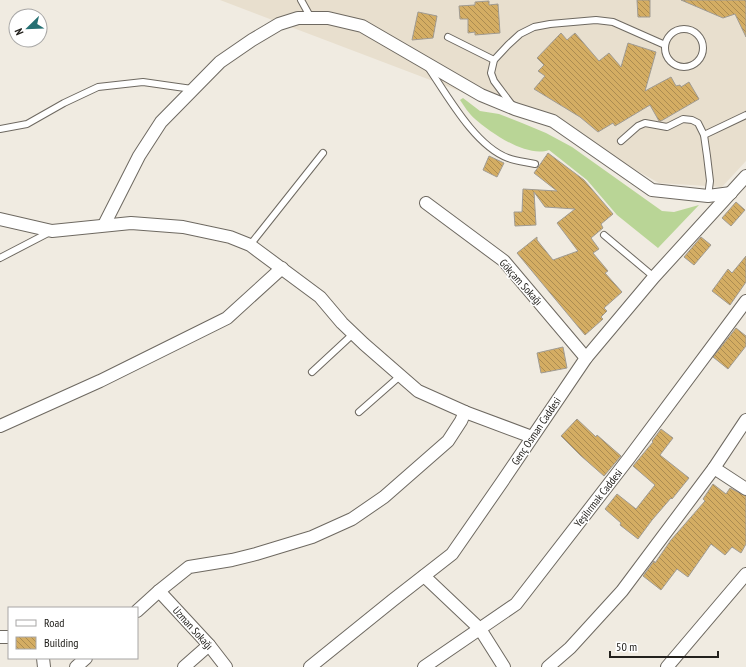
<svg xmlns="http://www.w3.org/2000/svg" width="746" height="667" viewBox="0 0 746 667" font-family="'PT Sans Narrow',sans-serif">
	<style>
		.built { fill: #e8dfce }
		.grass { fill: #b9d596 }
		.building { fill: url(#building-back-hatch); stroke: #a09b92 }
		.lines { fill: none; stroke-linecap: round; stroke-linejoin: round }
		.lane-casing { stroke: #6e6961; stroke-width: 8 }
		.street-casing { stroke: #6e6961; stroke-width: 14 }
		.lane { stroke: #fff; stroke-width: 6 }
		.street { stroke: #fff; stroke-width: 12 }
		.labels { text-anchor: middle; stroke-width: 3; stroke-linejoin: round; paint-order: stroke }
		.street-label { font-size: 11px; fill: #23211d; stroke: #fff }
	</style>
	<defs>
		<pattern id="building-back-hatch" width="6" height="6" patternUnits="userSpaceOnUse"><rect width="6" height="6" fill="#d4ad63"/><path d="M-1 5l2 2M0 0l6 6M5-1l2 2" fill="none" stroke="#ac8c51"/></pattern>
	</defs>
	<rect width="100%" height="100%" fill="#f0ebe1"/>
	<!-- built -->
	<path class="built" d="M220,0h526v161l-24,26 -63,-4 -25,-14 -84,-55 -88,-22z"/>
	<!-- grass -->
	<path class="grass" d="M463,98l17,13 19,3 23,9 24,10 26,14 90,64 12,1 25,-7 -41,43 -41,-33 -30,-35 -38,-30c-22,8 -58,-17 -74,-31 -6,-5 -11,-13 -15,-19z"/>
	<!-- building -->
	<g class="building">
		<path d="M637,0h13v17h-12z"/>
		<path d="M681,0h65v37l-11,-23 -12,4z"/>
		<path d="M489,1v4l9,-1 2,29 -25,2v-3l-7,1v-14h-8l-1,-13 16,-1v-3z"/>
		<path d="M418,12l19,4 -4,22 -21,2z"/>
		<path d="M561,33l6,7 8,-7 24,28 10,-8 12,14 7,-24 28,9 -11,39 26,-14 5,9 4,-1 1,2 8,-5 10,17 -38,22h-2l-9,-16 -35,21 -2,-3 -15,9 -18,-15 -46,-28 11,-13 -7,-5 6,-6 -7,-7z"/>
		<path d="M548,153l36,27 29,34 -12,10 2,4 -12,10 8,11 -6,4 15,18 -3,2 17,19 -18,16 3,3 -6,6 2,2 -18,16 -68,-82 20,-16v3l16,20 25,-9 -21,-28 18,-14 -30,-2 -11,-15 2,33 -21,1 -1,-14h8l1,-23 34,2 -23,-18z"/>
		<path d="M489,156l15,7 -7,14 -14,-7z"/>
		<path d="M736,202l9,8 -14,16 -9,-8z"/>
		<path d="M701,237l10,8 -17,20 -10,-8z"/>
		<path d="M746,256v26l-16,23 -18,-14 16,-22 4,4z"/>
		<path d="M736,328l10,8v10l-18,23 -15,-12z"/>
		<path d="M563,347l4,21 -26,5 -4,-20z"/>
		<path d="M577,419l19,18 1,-2 24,21 -17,20 -24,-21 -19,-19z"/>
		<path d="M661,429l12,9 -13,17 29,23 -17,21 -1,-1 -19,22 -14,19 -18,-14 1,-2 -16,-14 12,-15 19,15 19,-24 -22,-19 20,-24 -1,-1z"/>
		<path d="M713,484l13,10 4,-6 16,8v48l-5,9 -9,-6 -7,8 -14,-11 -23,33 -11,-8 -16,21 -18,-14 11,-15 1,2 16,-23 34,-39 -2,-2z"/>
	</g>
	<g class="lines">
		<!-- lane casing -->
		<g class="lane-casing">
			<g id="lane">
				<path d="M301,0l10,18"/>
				<circle cx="684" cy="48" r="19"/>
				<path d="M448,37l46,23"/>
				<path d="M428,67c19,28 47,79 80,91 8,3 18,4 27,6"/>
				<path d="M512,105l-18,-24 -3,-8 3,-13 14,-15 12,-11 14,-7 16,-3 46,-4 17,2 52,23"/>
				<path d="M0,129l27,-5 37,-21 34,-16 45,-5 49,7"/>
				<path d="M704,135l42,-20"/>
				<path d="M621,141l17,-15 7,-3 22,4 16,-8 9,1 6,3 6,12 3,21 3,25 -2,15"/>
				<path d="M604,235l50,42"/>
				<path d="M250,245l73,-92"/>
				<path d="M0,258l50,-26"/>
				<path d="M312,372l41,-38"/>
				<path d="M359,412l41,-36"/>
			</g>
		</g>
		<!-- street casing -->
		<g class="street-casing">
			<g id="street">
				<path d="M426,203l78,58 82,97"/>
				<path d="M0,219l52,12 79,-8 52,4 47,10 20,8 70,52 22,26 22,21 54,47 47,21 67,25"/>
				<path d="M104,225l35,-69 22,-34 59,-60 32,-22 27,-16 19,-6h30l34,8 119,69 34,14 38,12 99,69 56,6 23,-3"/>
				<path d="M0,426l100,-45 127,-63 55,-50"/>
				<path d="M714,468l32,21"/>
				<path d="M424,576l56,53 24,38"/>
				<path d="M159,591l50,54 17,22"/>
				<path d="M137,611l22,-20 30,-24 43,-7 24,-6 56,-17 40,-18 32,-22 64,-56 13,-20 4,-9"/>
				<path d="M0,637h9"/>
				<path d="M43,658l1,9"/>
				<path d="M76,667l10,-9"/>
				<path d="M184,667l25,-22"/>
				<path d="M310,667l83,-67 59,-46 50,-72 84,-124 68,-81 92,-101"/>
				<path d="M424,667l92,-63 113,-146 117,-157"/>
				<path d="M548,667l22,-19 52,-57 92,-123 32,-48"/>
				<path d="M667,667l79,-93"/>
			</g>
		</g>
		<!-- lane -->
		<use href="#lane" class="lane"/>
		<!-- street -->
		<use href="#street" class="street"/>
	</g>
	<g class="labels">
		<!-- street labels -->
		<g class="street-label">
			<text transform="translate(521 282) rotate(48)" y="4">Gökçam Sokağı</text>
			<text transform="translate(536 431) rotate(-56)" y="4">Genç Osman Caddesi</text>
			<text transform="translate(598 498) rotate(-52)" y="4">Yeşilırmak Caddesi</text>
			<text transform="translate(193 628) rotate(48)" y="4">Uzman Sokağı</text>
		</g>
	</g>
	<!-- legend -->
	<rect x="8" y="607" width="130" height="52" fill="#ffffff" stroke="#a7a6a5"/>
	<rect x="16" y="620" width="20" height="6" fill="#ffffff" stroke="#a7a6a5"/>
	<text x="44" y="627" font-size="12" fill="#23211d">Road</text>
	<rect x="16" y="637" width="20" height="12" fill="url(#building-back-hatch)" stroke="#a7a6a5"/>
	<text x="44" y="647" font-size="12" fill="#23211d">Building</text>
	<!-- north arrow -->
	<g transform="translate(28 28) rotate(247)"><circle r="19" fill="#ffffff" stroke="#a7a6a5"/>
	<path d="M0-3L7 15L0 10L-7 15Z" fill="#257073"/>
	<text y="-6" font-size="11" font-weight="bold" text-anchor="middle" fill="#23211d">N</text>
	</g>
	<!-- scale -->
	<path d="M610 651v6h108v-6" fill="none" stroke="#23211d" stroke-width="2"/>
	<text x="616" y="651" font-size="12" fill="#23211d" stroke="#ffffff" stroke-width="3" paint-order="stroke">50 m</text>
</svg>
